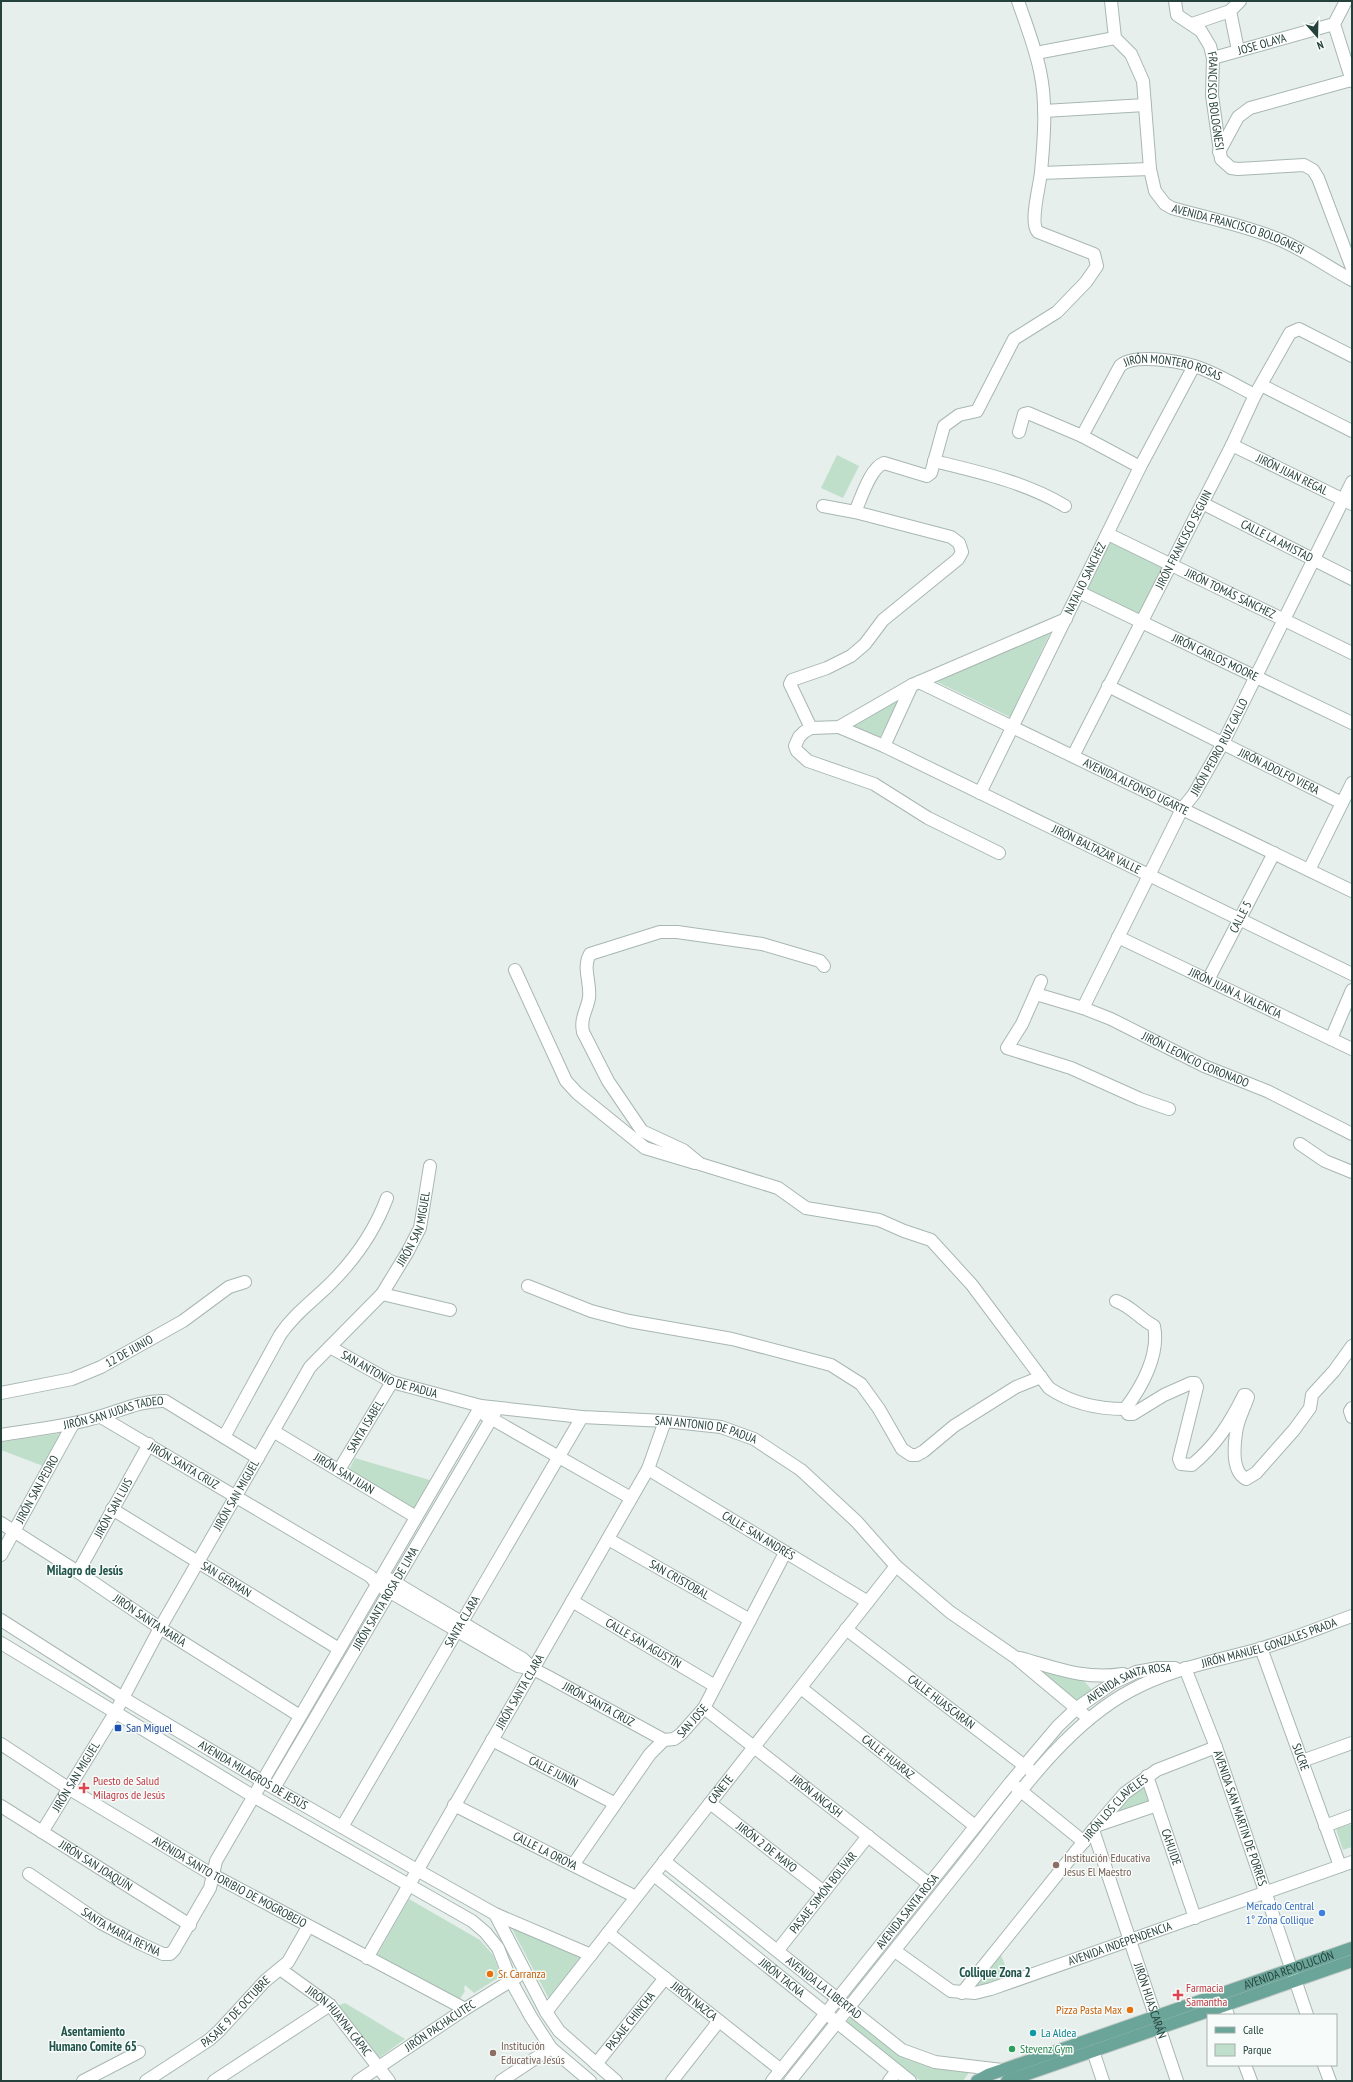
<svg xmlns="http://www.w3.org/2000/svg" width="1353" height="2082" viewBox="0 0 1353 2082" font-family="'PT Sans Narrow',sans-serif">
	<style>
		.green { fill: #c0dfca }
		.lines { fill: none; stroke-linecap: round; stroke-linejoin: round }
		.minor-casing { stroke: #a8b7b3; stroke-width: 14 }
		.major-casing { stroke: #c2cac8; stroke-width: 14 }
		.minor { stroke: #fff; stroke-width: 12 }
		.major { stroke: #6ba498; stroke-width: 12 }
		.transit-dot { fill: #1a4fb4; stroke: #f7fbf9; stroke-width: 1.5 }
		.health-dot { fill: #e0444e; stroke: #f7fbf9; stroke-width: 1.5 }
		.education-dot { fill: #8d6e63; stroke: #f7fbf9; stroke-width: 1.5 }
		.shop-dot { fill: #3f7fe0; stroke: #f7fbf9; stroke-width: 1.5 }
		.food-dot { fill: #e8710a; stroke: #f7fbf9; stroke-width: 1.5 }
		.culture-dot { fill: #0f9aa8; stroke: #f7fbf9; stroke-width: 1.5 }
		.leisure-dot { fill: #2e9e5b; stroke: #f7fbf9; stroke-width: 1.5 }
		.labels { text-anchor: middle; stroke-width: 3; stroke-linejoin: round; paint-order: stroke }
		.street-label { font-size: 12px; fill: #25413b; stroke: #f7fbf9 }
		.transit-label { font-size: 12px; fill: #164399; stroke: #f7fbf9; text-anchor: start }
		.health-label { font-size: 12px; fill: #be3a42; stroke: #f7fbf9; text-anchor: start }
		.education-label { font-size: 12px; fill: #785e54; stroke: #f7fbf9; text-anchor: start }
		.shop-label { font-size: 12px; fill: #366cbe; stroke: #f7fbf9; text-anchor: end }
		.food-label { font-size: 12px; fill: #c56008; stroke: #f7fbf9; text-anchor: start }
		.culture-label { font-size: 12px; fill: #0d838f; stroke: #f7fbf9; text-anchor: start }
		.leisure-label { font-size: 12px; fill: #27864d; stroke: #f7fbf9; text-anchor: start }
		.neighbourhood-label { font-size: 13px; font-weight: bold; fill: #20544a; stroke: #f7fbf9 }
	</style>
	<rect width="100%" height="100%" fill="#e6efeb"/>
	<!-- green -->
	<g class="green">
		<path d="M837,455l22,11 -16,32 -22,-10z"/>
		<path d="M1110,540l54,28 -25,48 -54,-28z"/>
		<path d="M1051,631l-41,86 -75,-36z"/>
		<path d="M900,698l-20,39 -31,-12z"/>
		<path d="M62,1433l-19,33 -42,-16v-8z"/>
		<path d="M355,1458l78,23 -17,29 -67,-40z"/>
		<path d="M1028,1665l31,11 24,4 10,11 -17,12z"/>
		<path d="M1143,1782l8,21 -41,13z"/>
		<path d="M1352,1824v23l-9,3 -7,-21z"/>
		<path d="M409,1899l71,41 13,15 8,21 -27,17 -9,-8 -1,4 1,2 -5,8 -83,-44z"/>
		<path d="M510,1925l71,31 -32,43z"/>
		<path d="M1000,1953l11,26 -31,8 -7,-2z"/>
		<path d="M345,2003l60,36 -26,19 -42,-52z"/>
		<path d="M852,2015l51,39 67,17 -7,10h-42l-75,-58z"/>
	</g>
	<g class="lines">
		<!-- minor casing -->
		<g class="minor-casing">
			<g id="minor">
				<path id="s1" d="M1111,1l4,37 16,16 12,27 7,88 5,22 10,13 7,4c35,10 72,17 106,31 27,11 48,27 74,41"/>
				<path id="s2" d="M1175,1l2,14 24,16 9,15 3,12 -1,37 9,64 10,9 7,1 66,-4 9,5 5,8 34,90"/>
				<path d="M1346,1l-12,23 18,57"/>
				<path d="M1230,11l8,39"/>
				<path d="M1192,24l38,-13 10,-10"/>
				<path d="M1036,53l79,-15"/>
				<path id="s3" d="M1213,58l121,-34"/>
				<path d="M1044,111l101,-6"/>
				<path d="M1219,152l19,-35 12,-9 101,-28"/>
				<path d="M1041,173l109,-4"/>
				<path d="M1261,385l91,46"/>
				<path d="M1019,432l5,-18 4,-1 54,23 58,31"/>
				<path id="s4" d="M1082,436l38,-70c13,-13 57,-5 74,0 21,6 42,20 61,29"/>
				<path id="s5" d="M1232,445l120,59"/>
				<path d="M934,461c45,11 91,21 131,45"/>
				<path id="s6" d="M1202,503l150,76"/>
				<path d="M855,512c6,-13 15,-44 29,-49l43,13 4,-3 13,-47 15,-11 18,-4 37,-72 43,-27 29,-30 11,-16 -3,-12 -56,-22c-9,-9 2,-47 3,-60 3,-32 6,-69 -1,-101 -5,-24 -14,-47 -22,-70"/>
				<path id="s7" d="M1108,534l244,119"/>
				<path id="s8" d="M1079,592l273,131"/>
				<path id="s9" d="M919,682l433,209"/>
				<path id="s10" d="M1108,686l234,117"/>
				<path id="s11" d="M839,727l45,19 468,228"/>
				<path d="M811,728l-21,-44 2,-4 35,-12 24,-12 14,-12 18,-24 75,-61 4,-7 -3,-9 -8,-6 -96,-25 -32,-6"/>
				<path d="M884,746l28,-61"/>
				<path id="s12" d="M1073,756l159,-311 23,-50 35,-62 9,-4 53,27"/>
				<path id="s13" d="M980,793l160,-326 54,-101"/>
				<path d="M999,853l-71,-35 -54,-34 -66,-23 -11,-10 -2,-5 4,-9 5,-5 7,-4 28,-1 73,-42 154,-66"/>
				<path d="M1309,870l43,-87"/>
				<path id="s14" d="M1118,937l234,112"/>
				<path d="M824,966l-4,-5 -58,-17 -85,-12h-17l-70,22c-8,14 1,28 -1,44 -2,12 -9,20 -6,34l25,49 34,50 41,19 17,14 78,24 28,20 73,12 25,11 27,9 41,45 77,103c22,15 50,21 76,21"/>
				<path d="M515,970l51,111 11,12 68,55 50,15"/>
				<path id="s15" d="M1208,980l66,-127"/>
				<path d="M1041,981l-19,43 -15,24 64,20 69,31 29,10"/>
				<path id="s16" d="M1036,994l47,14 28,11 93,47 63,25 85,43"/>
				<path id="s17" d="M1083,1008l99,-199 12,-15 29,-51 129,-261"/>
				<path d="M1331,1039l21,-49"/>
				<path d="M1300,1144l25,17 27,11"/>
				<path d="M528,1286l63,25 38,10 103,18 99,26 30,19 18,25 23,40 9,6h6l7,-4 30,-25 62,-39 25,-10"/>
				<path d="M382,1294l68,16"/>
				<path d="M1116,1301c15,5 24,18 38,25 6,28 -12,61 -29,83l3,5h5l31,-19 27,-12h4l2,4 -18,72 2,5 11,1c25,-21 38,-42 52,-70h2l2,2c-4,12 -11,24 -12,36 -2,14 -4,39 10,46l10,-6 38,-43 16,-22 2,-13 22,-24 18,-25"/>
				<path id="s18" d="M330,1347l62,35 89,24 101,11 83,4 56,6 33,12 47,31 56,52 39,44 54,46 65,45 74,62"/>
				<path id="s19" d="M1,1393l71,-14 29,-12 82,-46 46,-34 16,-5"/>
				<path d="M1352,1408l-2,3 2,6"/>
				<path d="M485,1415l146,83"/>
				<path id="s20" d="M101,1417l269,159 8,9 140,81 15,3 12,6 119,65"/>
				<path id="s21" d="M273,1431l143,86"/>
				<path id="s22" d="M1,1435c30,-5 61,-8 90,-16 26,-6 47,-19 74,-18l93,57"/>
				<path d="M224,1437l56,-102c14,-21 34,-35 51,-52 24,-24 44,-53 56,-85"/>
				<path id="s23" d="M648,1469l220,133"/>
				<path id="s24" d="M339,1470l53,-88"/>
				<path id="s25" d="M112,1509l227,140"/>
				<path id="s26" d="M1,1523l77,49 82,56 140,88"/>
				<path id="s27" d="M608,1539l142,81"/>
				<path id="s28" d="M1,1555l72,-131"/>
				<path id="s29" d="M78,1572l71,-128"/>
				<path d="M389,1579l134,80 10,10"/>
				<path id="s30" d="M572,1601l143,85"/>
				<path id="s31" d="M1,1620l122,78 151,90 143,82 78,44 96,41"/>
				<path id="s32" d="M846,1629l184,141"/>
				<path d="M1,1643l252,153 219,125 13,11 13,16 13,33 20,36 20,31 39,33"/>
				<path id="s33" d="M1261,1648l79,218"/>
				<path d="M1020,1658c37,10 64,22 103,16"/>
				<path id="s34" d="M1185,1668l31,79 91,268"/>
				<path id="s35" d="M801,1688l174,138"/>
				<path id="s36" d="M704,1708l225,176"/>
				<path id="s37" d="M492,1740l122,63"/>
				<path id="s38" d="M1,1744l67,44 145,87 252,134"/>
				<path d="M1302,1761l50,-18"/>
				<path id="s39" d="M1147,1776l48,142"/>
				<path d="M1016,1787l68,55"/>
				<path id="s40" d="M274,1788l223,-379"/>
				<path id="s41" d="M710,1803l114,89"/>
				<path id="s42" d="M454,1805l182,92"/>
				<path id="s43" d="M1,1806l189,119"/>
				<path d="M1098,1825l59,-20"/>
				<path d="M1325,1826l27,-10"/>
				<path id="s44" d="M342,1827l240,-410"/>
				<path id="s45" d="M1093,1830l84,251"/>
				<path id="s46" d="M42,1832l73,-119 45,-85 150,-261 72,-73 25,-41 13,-25 10,-62"/>
				<path id="s47" d="M664,1861l238,189 33,12 67,8"/>
				<path id="s48" d="M573,1865l77,-111 14,-14 10,-1 7,-5 23,-26 81,-155"/>
				<path id="s49" d="M29,1874l72,49 40,21 22,10h7l4,-4 36,-62 6,-27 265,-455"/>
				<path id="s50" d="M654,1875l256,206"/>
				<path d="M495,1914l51,98 13,19 57,50"/>
				<path id="s51" d="M608,1933l173,137"/>
				<path id="s52" d="M778,1950l90,-114"/>
				<path id="s53" d="M895,1951l56,40 24,2 16,-4 361,-127"/>
				<path id="s54" d="M367,1958l281,-489 17,-48"/>
				<path id="s55" d="M280,1969l50,36 59,76"/>
				<path id="s56" d="M962,1993l131,-163 32,-37 32,-23 59,-23"/>
				<path d="M1224,2005l4,10"/>
				<path id="s57" d="M546,2012l350,-446"/>
				<path d="M1093,2051l10,30"/>
				<path id="s58" d="M596,2064l69,-86"/>
				<path d="M1245,2065l6,16"/>
				<path d="M1324,2065l6,16"/>
				<path d="M83,2081l56,-29"/>
				<path id="s59" d="M146,2081l63,-41 10,-9 46,-50 23,-19 20,-35"/>
				<path d="M214,2081l116,-76"/>
				<path id="s60" d="M358,2081l107,-72 52,-32"/>
				<path d="M501,2081l50,-33"/>
				<path d="M672,2081l47,-60"/>
				<path id="s61" d="M772,2081l238,-298 48,-57 19,-18 36,-25 23,-11 22,-4h17"/>
				<path id="s62" d="M790,2081c59,-73 117,-146 175,-219 46,-58 99,-136 165,-171 40,-22 85,-30 129,-42 31,-9 62,-22 93,-33"/>
				<path d="M889,2081l8,-10"/>
			</g>
		</g>
		<!-- major casing -->
		<g class="major-casing">
			<g id="major">
				<path id="s63" d="M977,2081l11,-6 364,-127"/>
				<path d="M1007,2081l345,-120"/>
			</g>
		</g>
		<!-- minor -->
		<use href="#minor" class="minor"/>
		<!-- major -->
		<use href="#major" class="major"/>
	</g>
	<!-- markers -->
	<rect class="transit-dot" x="114" y="1724" width="8" height="8" rx="2"/>
	<g class="health-dot">
		<path d="M82 1782h4v4h4v4h-4v4h-4v-4h-4v-4h4z"/>
		<path d="M1176 1989h4v4h4v4h-4v4h-4v-4h-4v-4h4z"/>
	</g>
	<g class="education-dot">
		<circle cx="1056" cy="1865" r="4"/>
		<circle cx="493" cy="2053" r="4"/>
	</g>
	<circle class="shop-dot" cx="1322" cy="1913" r="4"/>
	<g class="food-dot">
		<circle cx="490" cy="1974" r="4"/>
		<circle cx="1130" cy="2010" r="4"/>
	</g>
	<circle class="culture-dot" cx="1033" cy="2033" r="4"/>
	<circle class="leisure-dot" cx="1012" cy="2049" r="4"/>
	<g class="labels">
		<!-- street labels -->
		<g class="street-label">
			<text dy="4" stroke="none"><textPath href="#s3" startOffset="51">JOSE OLAYA</textPath></text>
			<text dy="4" stroke="none"><textPath href="#s2" startOffset="116">FRANCISCO BOLOGNESI</textPath></text>
			<text dy="4" stroke="none"><textPath href="#s1" startOffset="294">AVENIDA FRANCISCO BOLOGNESI</textPath></text>
			<text dy="4" stroke="none"><textPath href="#s4" startOffset="135">JIRÓN MONTERO ROSAS</textPath></text>
			<text dy="4" stroke="none"><textPath href="#s5" startOffset="67">JIRÓN JUAN REGAL</textPath></text>
			<text dy="4" stroke="none"><textPath href="#s12" startOffset="243">JIRÓN FRANCISCO SEGUIN</textPath></text>
			<text dy="4" stroke="none"><textPath href="#s6" startOffset="84">CALLE LA AMISTAD</textPath></text>
			<text dy="4" stroke="none"><textPath href="#s13" startOffset="239">NATALIO SANCHEZ</textPath></text>
			<text dy="4" stroke="none"><textPath href="#s7" startOffset="136">JIRÓN TOMÁS SÁNCHEZ</textPath></text>
			<text dy="4" stroke="none"><textPath href="#s8" startOffset="151">JIRÓN CARLOS MOORE</textPath></text>
			<text dy="4" stroke="none"><textPath href="#s17" startOffset="295">JIRÓN PEDRO RUIZ GALLO</textPath></text>
			<text dy="4" stroke="none"><textPath href="#s10" startOffset="191">JIRÓN ADOLFO VIERA</textPath></text>
			<text dy="4" stroke="none"><textPath href="#s9" startOffset="241">AVENIDA ALFONSO UGARTE</textPath></text>
			<text dy="4" stroke="none"><textPath href="#s11" startOffset="285">JIRÓN BALTAZAR VALLE</textPath></text>
			<text dy="4" stroke="none"><textPath href="#s15" startOffset="71">CALLE 5</textPath></text>
			<text dy="4" stroke="none"><textPath href="#s14" startOffset="130">JIRÓN JUAN A. VALENCIA</textPath></text>
			<text dy="4" stroke="none"><textPath href="#s16" startOffset="173">JIRÓN LEONCIO CORONADO</textPath></text>
			<text dy="4" stroke="none"><textPath href="#s46" startOffset="713">JIRÓN SAN MIGUEL</textPath></text>
			<text dy="4" stroke="none"><textPath href="#s19" startOffset="136">12 DE JUNIO</textPath></text>
			<text dy="4" stroke="none"><textPath href="#s18" startOffset="66">SAN ANTONIO DE PADUA</textPath></text>
			<text dy="4" stroke="none"><textPath href="#s22" startOffset="115">JIRÓN SAN JUDAS TADEO</textPath></text>
			<text dy="4" stroke="none"><textPath href="#s24" startOffset="51">SANTA ISABEL</textPath></text>
			<text dy="4" stroke="none"><textPath href="#s18" startOffset="390">SAN ANTONIO DE PADUA</textPath></text>
			<text dy="4" stroke="none"><textPath href="#s20" startOffset="96">JIRÓN SANTA CRUZ</textPath></text>
			<text dy="4" stroke="none"><textPath href="#s21" startOffset="83">JIRÓN SAN JUAN</textPath></text>
			<text dy="4" stroke="none"><textPath href="#s28" startOffset="75">JIRÓN SAN PEDRO</textPath></text>
			<text dy="4" stroke="none"><textPath href="#s46" startOffset="389">JIRÓN SAN MIGUEL</textPath></text>
			<text dy="4" stroke="none"><textPath href="#s29" startOffset="73">JIRÓN SAN LUIS</textPath></text>
			<text dy="4" stroke="none"><textPath href="#s23" startOffset="129">CALLE SAN ANDRÉS</textPath></text>
			<text dy="4" stroke="none"><textPath href="#s25" startOffset="134">SAN GERMAN</textPath></text>
			<text dy="4" stroke="none"><textPath href="#s27" startOffset="82">SAN CRISTOBAL</textPath></text>
			<text dy="4" stroke="none"><textPath href="#s40" startOffset="220">JIRÓN SANTA ROSA DE LIMA</textPath></text>
			<text dy="4" stroke="none"><textPath href="#s26" startOffset="178">JIRÓN SANTA MARÍA</textPath></text>
			<text dy="4" stroke="none"><textPath href="#s44" startOffset="238">SANTA CLARA</textPath></text>
			<text dy="4" stroke="none"><textPath href="#s62" startOffset="667">JIRÓN MANUEL GONZALES PRADA</textPath></text>
			<text dy="4" stroke="none"><textPath href="#s30" startOffset="83">CALLE SAN AGUSTÍN</textPath></text>
			<text dy="4" stroke="none"><textPath href="#s61" startOffset="541">AVENIDA SANTA ROSA</textPath></text>
			<text dy="4" stroke="none"><textPath href="#s54" startOffset="307">JIRÓN SANTA CLARA</textPath></text>
			<text dy="4" stroke="none"><textPath href="#s32" startOffset="120">CALLE HUASCARÁN</textPath></text>
			<text dy="4" stroke="none"><textPath href="#s20" startOffset="576">JIRÓN SANTA CRUZ</textPath></text>
			<text dy="4" stroke="none"><textPath href="#s48" startOffset="191">SAN JOSE</textPath></text>
			<text dy="4" stroke="none"><textPath href="#s35" startOffset="111">CALLE HUARAZ</textPath></text>
			<text dy="4" stroke="none"><textPath href="#s33" startOffset="116">SUCRE</textPath></text>
			<text dy="4" stroke="none"><textPath href="#s37" startOffset="69">CALLE JUNÍN</textPath></text>
			<text dy="4" stroke="none"><textPath href="#s31" startOffset="296">AVENIDA MILAGROS DE JESÚS</textPath></text>
			<text dy="4" stroke="none"><textPath href="#s46" startOffset="65">JIRÓN SAN MIGUEL</textPath></text>
			<text dy="4" stroke="none"><textPath href="#s57" startOffset="283">CAÑETE</textPath></text>
			<text dy="4" stroke="none"><textPath href="#s36" startOffset="143">JIRÓN ANCASH</textPath></text>
			<text dy="4" stroke="none"><textPath href="#s56" startOffset="241">JIRÓN LOS CLAVELES</textPath></text>
			<text dy="4" stroke="none"><textPath href="#s34" startOffset="160">AVENIDA SAN MARTIN DE PORRES</textPath></text>
			<text dy="4" stroke="none"><textPath href="#s41" startOffset="72">JIRÓN 2 DE MAYO</textPath></text>
			<text dy="4" stroke="none"><textPath href="#s39" startOffset="75">CAHUIDE</textPath></text>
			<text dy="4" stroke="none"><textPath href="#s42" startOffset="102">CALLE LA OROYA</textPath></text>
			<text dy="4" stroke="none"><textPath href="#s43" startOffset="112">JIRÓN SAN JOAQUÍN</textPath></text>
			<text dy="4" stroke="none"><textPath href="#s38" startOffset="267">AVENIDA SANTO TORIBIO DE MOGROBEJO</textPath></text>
			<text dy="4" stroke="none"><textPath href="#s52" startOffset="73">PASAJE SIMÓN BOLÍVAR</textPath></text>
			<text dy="4" stroke="none"><textPath href="#s61" startOffset="217">AVENIDA SANTA ROSA</textPath></text>
			<text dy="4" stroke="none"><textPath href="#s49" startOffset="109">SANTA MARÍA REYNA</textPath></text>
			<text dy="4" stroke="none"><textPath href="#s53" startOffset="246">AVENIDA INDEPENDENCIA</textPath></text>
			<text dy="4" stroke="none"><textPath href="#s63" startOffset="331">AVENIDA REVOLUCIÓN</textPath></text>
			<text dy="4" stroke="none"><textPath href="#s50" startOffset="164">JIRÓN TACNA</textPath></text>
			<text dy="4" stroke="none"><textPath href="#s47" startOffset="204">AVENIDA LA LIBERTAD</textPath></text>
			<text dy="4" stroke="none"><textPath href="#s51" startOffset="110">JIRÓN NAZCA</textPath></text>
			<text dy="4" stroke="none"><textPath href="#s45" startOffset="180">JIRÓN HUASCARÁN</textPath></text>
			<text dy="4" stroke="none"><textPath href="#s59" startOffset="114">PASAJE 9 DE OCTUBRE</textPath></text>
			<text dy="4" stroke="none"><textPath href="#s58" startOffset="55">PASAJE CHINCHA</textPath></text>
			<text dy="4" stroke="none"><textPath href="#s55" startOffset="79">JIRÓN HUAYNA CÁPAC</textPath></text>
			<text dy="4" stroke="none"><textPath href="#s60" startOffset="99">JIRÓN PACHACUTEC</textPath></text>
		</g>
		<!-- transit labels -->
		<g class="transit-label">
			<text x="126" y="1732">San Miguel</text>
		</g>
		<!-- health labels -->
		<g class="health-label">
			<text x="93" y="1785">Puesto de Salud<tspan x="93" dy="14">Milagros de Jesús</tspan></text>
			<text x="1186" y="1992">Farmacia<tspan x="1186" dy="14">Samantha</tspan></text>
		</g>
		<!-- education labels -->
		<g class="education-label">
			<text x="1064" y="1862">Institución Educativa<tspan x="1064" dy="14">Jesus El Maestro</tspan></text>
			<text x="501" y="2050">Institución<tspan x="501" dy="14">Educativa Jesús</tspan></text>
		</g>
		<!-- shop labels -->
		<g class="shop-label">
			<text x="1314" y="1910">Mercado Central<tspan x="1314" dy="14">1° Zona Collique</tspan></text>
		</g>
		<!-- food labels -->
		<g class="food-label">
			<text x="498" y="1978">Sr. Carranza</text>
			<text x="1122" y="2014" text-anchor="end">Pizza Pasta Max</text>
		</g>
		<!-- culture labels -->
		<g class="culture-label">
			<text x="1041" y="2037">La Aldea</text>
		</g>
		<!-- leisure labels -->
		<g class="leisure-label">
			<text x="1020" y="2053">Stevenz Gym</text>
		</g>
		<!-- neighbourhood labels -->
		<g class="neighbourhood-label">
			<text x="85" y="1575">Milagro de Jesús</text>
			<text x="995" y="1977">Collique Zona 2</text>
			<text x="93" y="2036">Asentamiento<tspan x="93" dy="15">Humano Comite 65</tspan></text>
		</g>
	</g>
	<!-- border -->
	<rect width="1353" height="2082" fill="none" stroke="#25413b" stroke-width="4"/>
	<!-- legend -->
	<rect x="1207" y="2014" width="130" height="52" fill="#f7fbf9" stroke="#a3b1ad"/>
	<rect x="1215" y="2027" width="20" height="6" fill="#6ba498" stroke="#a3b1ad"/>
	<text x="1243" y="2034" font-size="12" fill="#25413b">Calle</text>
	<rect x="1215" y="2044" width="20" height="12" fill="#c0dfca" stroke="#a3b1ad"/>
	<text x="1243" y="2054" font-size="12" fill="#25413b">Parque</text>
	<!-- north arrow -->
	<g transform="translate(1317 36) rotate(160)" stroke="#f7fbf9" stroke-width="3" paint-order="stroke">
	<path d="M0-3L7 15L0 10L-7 15Z" fill="#25413b"/>
	<text y="-6" font-size="11" font-weight="bold" text-anchor="middle" fill="#25413b">N</text>
	</g>
</svg>
